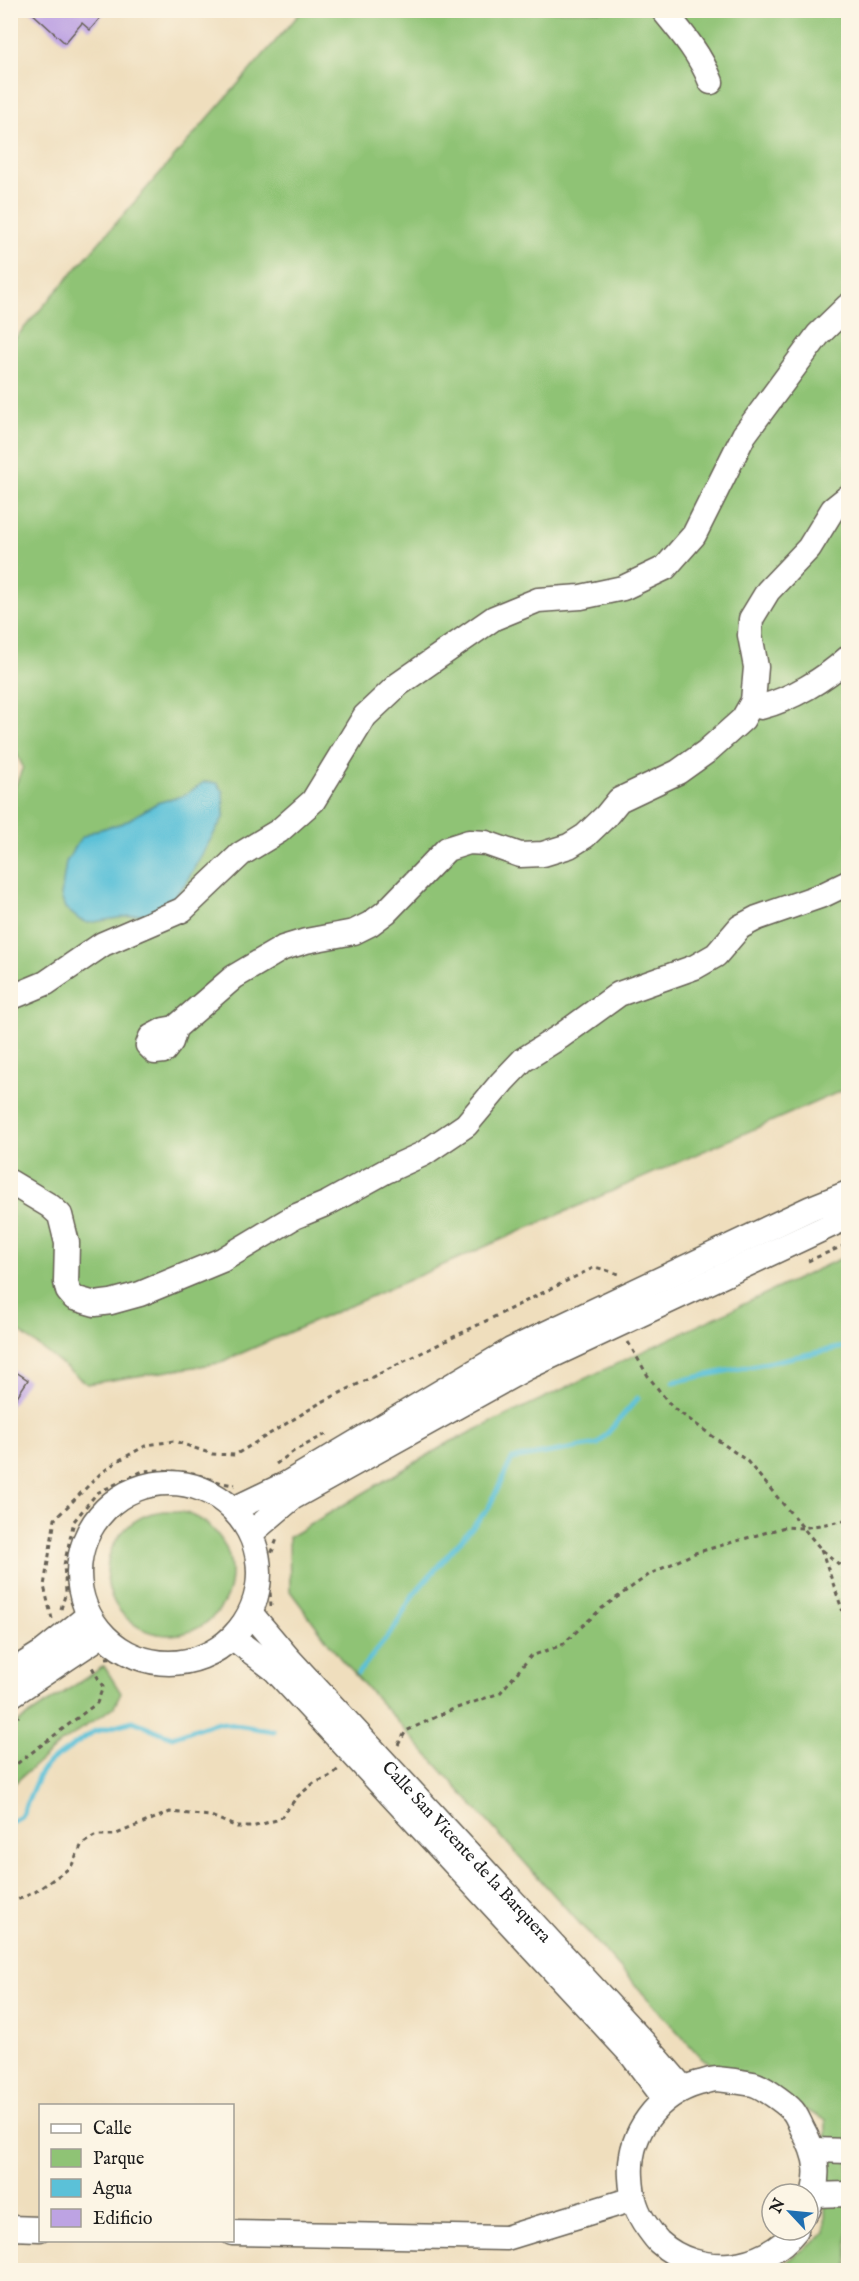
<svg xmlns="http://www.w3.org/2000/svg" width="859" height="2281" viewBox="0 0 859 2281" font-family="'IM FELL English',serif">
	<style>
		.green { fill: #8fc375; stroke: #567048; stroke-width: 1.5 }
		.water { fill: #5bc1d8; stroke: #3c6e7a; stroke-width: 1.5 }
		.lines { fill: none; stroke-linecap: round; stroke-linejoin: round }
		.stream { stroke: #5bc1d8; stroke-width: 5 }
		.building { fill: #bda3e3 }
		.minor-casing { stroke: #666054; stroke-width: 27 }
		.path { stroke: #666054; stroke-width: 3; stroke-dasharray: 4.5 4.5; stroke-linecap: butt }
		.minor { stroke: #fff; stroke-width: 24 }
		.labels { text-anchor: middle; stroke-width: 5; stroke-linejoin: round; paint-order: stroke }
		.street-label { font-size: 18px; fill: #1c1c1c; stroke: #fcf5e5 }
	</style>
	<rect width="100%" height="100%" fill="#fcf5e5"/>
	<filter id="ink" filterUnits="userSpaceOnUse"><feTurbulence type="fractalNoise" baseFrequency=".0167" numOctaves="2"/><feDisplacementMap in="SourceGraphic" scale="12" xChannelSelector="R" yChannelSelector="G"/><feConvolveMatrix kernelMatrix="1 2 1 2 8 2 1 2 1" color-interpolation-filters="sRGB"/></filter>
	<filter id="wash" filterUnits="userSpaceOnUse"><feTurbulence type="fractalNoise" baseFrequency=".008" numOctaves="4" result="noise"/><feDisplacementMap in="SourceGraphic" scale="24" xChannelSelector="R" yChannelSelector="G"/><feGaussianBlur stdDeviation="1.35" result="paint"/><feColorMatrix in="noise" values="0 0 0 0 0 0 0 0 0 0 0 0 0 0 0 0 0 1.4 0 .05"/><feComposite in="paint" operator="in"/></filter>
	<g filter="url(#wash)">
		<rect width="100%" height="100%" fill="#efdebd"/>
		<!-- green -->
		<g class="green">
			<path d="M302,11h546v1077l-629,275 -132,21 -76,-59 -1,-526 13,-32 -13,-27 1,-397z"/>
			<path d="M848,1255v1015h-72l49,-37 1,-113 -123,-60 -363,-402 -50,-67 -1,-54 161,-95z"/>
			<circle cx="169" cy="1573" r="62"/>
			<path d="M104,1666l17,27 -7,14 -53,36 -50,43v-59z"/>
		</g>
		<!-- water -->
		<path class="water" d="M204,782l13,1 6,8 1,25 -39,68 -12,15 -25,14 -60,10 -8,-3 -15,-12 -4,-12 5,-34 15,-24 13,-7 29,-8 34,-20 28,-8z"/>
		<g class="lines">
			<!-- stream -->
			<g class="stream">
				<path d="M673,1382l175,-36"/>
				<path d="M358,1673l36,-44 19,-34 75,-86 24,-50 86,-15 40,-46"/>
				<path d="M10,1823l11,-6 18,-42 8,-11 46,-32 40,-11 39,16 44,-15 58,9"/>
			</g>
		</g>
		<g id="blocks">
			<!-- building -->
			<g class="building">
				<path d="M29,10h78l-17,20 -8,-7 -17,20z"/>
				<path d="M10,1368l18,12 -18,27z"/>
			</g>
		</g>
	</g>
	<g filter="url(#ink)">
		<use href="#blocks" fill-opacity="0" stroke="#666054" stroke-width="1.5"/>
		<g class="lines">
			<!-- minor casing -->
			<g class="minor-casing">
				<g id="minor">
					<path d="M663,10c19,23 37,44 48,72"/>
					<path d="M753,701l8,6c31,-8 64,-28 87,-49"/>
					<path d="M10,998l36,-15 57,-39 79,-34 59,-56 38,-23 34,-30 52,-85 34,-32 95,-66 44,-18 43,-3 42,-9 42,-20 29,-33 50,-100 74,-100 30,-29"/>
					<path d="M175,1028l-4,14 -7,9 -9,1 -7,-7 3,-8 13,-7 11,-2 59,-51 49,-29 23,-7 48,-9 16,-8 16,-12 61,-63 22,-7 17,1 34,12 23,-1 26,-8 16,-10 21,-20 13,-16 59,-28 28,-20 37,-33 10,-18 3,-34 -6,-32 1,-16 17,-28 41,-43 24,-39 15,-12"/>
					<path d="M10,1182l40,24 10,9 7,28 -1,39 2,9 6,7 21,6 16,-2 29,-8 82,-34 72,-43 34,-14 58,-32 37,-17 43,-29 36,-43 21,-22 38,-24 58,-42 76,-27 21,-12 24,-28 17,-9 66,-23 25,-12"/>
					<circle cx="169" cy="1573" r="90"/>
					<path d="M234,1509l52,-25 225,-134 300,-142 37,-15"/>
					<path d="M251,1533l41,-35 234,-130 322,-151"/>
					<path id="s1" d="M251,1614l38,45 356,385 38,44"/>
					<path d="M233,1638l42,32 356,384 34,45"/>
					<path d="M10,1673l33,-21 46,-37"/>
					<path d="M10,1696l92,-61"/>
					<path d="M814,2150l34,1"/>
					<path d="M814,2195l34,-1"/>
					<path d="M10,2228l30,1"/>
					<path d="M796,2230c-32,41 -98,48 -137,12 -4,-4 -8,-10 -11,-14 -12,-16 -16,-31 -17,-51 -3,-44 26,-82 68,-94 6,-1 12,-4 18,-4 11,1 25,3 36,5 9,2 31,18 38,25 5,4 8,13 11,19 17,31 19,49 6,82"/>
					<path d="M232,2233l274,5 127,-39"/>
				</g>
			</g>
			<!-- path -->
			<g class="path">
				<path d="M808,1261l40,-17"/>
				<path d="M628,1342l20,34 24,31 75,54 73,87 28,24"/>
				<path d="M276,1464l18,-13 36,-19"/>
				<path d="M821,1549l27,77"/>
				<path d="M271,1606l-3,-44 9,-23"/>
				<path d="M61,1609l5,-17 -2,-27 10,-44 23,-28 46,-22 18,-1 32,3 29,10 13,2"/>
				<path d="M52,1619l-8,-33 11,-67 44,-44 17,-13 31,-17 27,-4 38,13 23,1 85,-52 275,-136 24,7 -1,3"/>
				<path d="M106,1658c15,-2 26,8 40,11 28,5 52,-3 78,-11"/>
				<path d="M10,1721l9,-5"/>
				<path d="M398,1745l8,-14 45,-21 49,-17 31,-37 31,-11 40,-37 48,-34 45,-21 90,-26 18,1 45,-8"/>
				<path d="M10,1769l87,-66 6,-16 -11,-20"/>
				<path d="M10,1903l25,-11 36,-25 11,-23 14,-9h18l56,-23 41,4 26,11h15l28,-8 17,-22 17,-14 15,-6 11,-9"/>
			</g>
			<!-- minor -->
			<use href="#minor" class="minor"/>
		</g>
	</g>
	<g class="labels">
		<!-- street labels -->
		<g class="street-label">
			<text dy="6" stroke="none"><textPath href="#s1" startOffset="321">Calle San Vicente de la Barquera</textPath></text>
		</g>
	</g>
	<!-- margin -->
	<rect width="859" height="2281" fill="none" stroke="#fcf5e5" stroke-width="36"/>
	<!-- legend -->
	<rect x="39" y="2104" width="195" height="138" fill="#fcf5e5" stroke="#a29e95" stroke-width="1.5"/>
	<rect x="51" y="2124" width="30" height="9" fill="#ffffff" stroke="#a29e95" stroke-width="1.5"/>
	<text x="93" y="2134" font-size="18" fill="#1c1c1c">Calle</text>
	<rect x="51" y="2149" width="30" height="18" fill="#8fc375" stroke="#a29e95" stroke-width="1.5"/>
	<text x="93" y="2164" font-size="18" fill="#1c1c1c">Parque</text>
	<rect x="51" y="2179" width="30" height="18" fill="#5bc1d8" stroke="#a29e95" stroke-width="1.5"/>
	<text x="93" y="2194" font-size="18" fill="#1c1c1c">Agua</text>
	<rect x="51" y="2209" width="30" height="18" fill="#bda3e3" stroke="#a29e95" stroke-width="1.5"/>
	<text x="93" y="2224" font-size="18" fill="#1c1c1c">Edificio</text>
	<!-- north arrow -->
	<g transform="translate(790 2212) rotate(296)"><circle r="28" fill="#fcf5e5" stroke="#a29e95" stroke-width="1.5"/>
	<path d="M0-4.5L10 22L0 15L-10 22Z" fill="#1f6fb2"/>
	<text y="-9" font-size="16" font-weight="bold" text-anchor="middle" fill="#1c1c1c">N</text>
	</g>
</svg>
